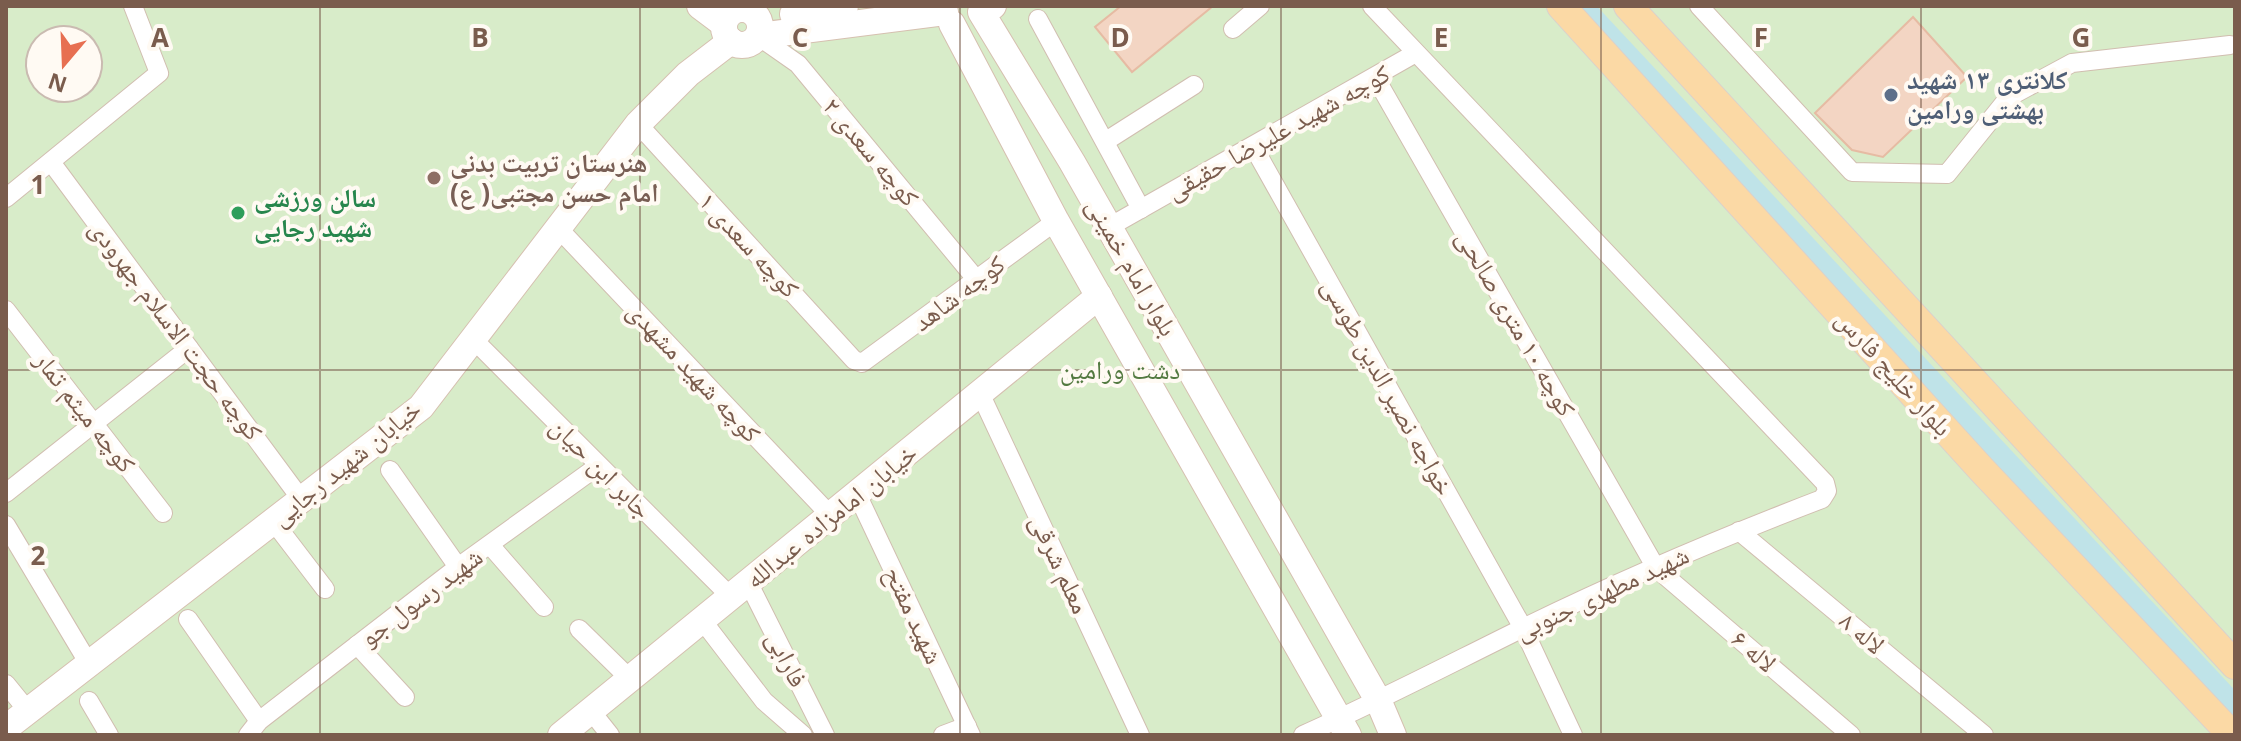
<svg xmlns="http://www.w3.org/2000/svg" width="2241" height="741" viewBox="0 0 2241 741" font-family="'Open Sans','Noto Naskh Arabic',sans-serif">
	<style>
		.green { fill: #d8ecc9; fill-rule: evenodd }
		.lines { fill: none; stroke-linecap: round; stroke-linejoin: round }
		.canal { stroke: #bfe3e8; stroke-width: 20 }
		.building { fill: #f3d5c3; stroke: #e6bba3; stroke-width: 2 }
		.street-casing { stroke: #d1beb0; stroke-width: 20 }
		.secondary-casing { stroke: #d6c0b0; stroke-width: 28 }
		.primary-casing { stroke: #dad1cd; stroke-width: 30 }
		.street { stroke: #fff; stroke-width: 18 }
		.secondary { stroke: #fff; stroke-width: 26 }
		.primary { stroke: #fbd9a5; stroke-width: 28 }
		.grid { fill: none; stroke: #7a5c4d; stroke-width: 2; stroke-opacity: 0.55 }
		.service-dot { fill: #5c6f8a; stroke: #fffaf3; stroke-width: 3 }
		.education-dot { fill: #8d6e63; stroke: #fffaf3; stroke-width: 3 }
		.leisure-dot { fill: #2e9e5b; stroke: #fffaf3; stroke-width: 3 }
		.labels { text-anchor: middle; stroke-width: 8; stroke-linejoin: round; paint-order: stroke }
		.service-label { font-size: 26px; font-weight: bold; fill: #4e5e75; stroke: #fffaf3; text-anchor: start }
		.street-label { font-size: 26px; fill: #7a5c4d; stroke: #fffaf3 }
		.education-label { font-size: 26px; font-weight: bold; fill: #785e54; stroke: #fffaf3; text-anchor: start }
		.leisure-label { font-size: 26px; font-weight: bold; fill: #27864d; stroke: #fffaf3; text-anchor: start }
		.park-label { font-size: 26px; fill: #537a41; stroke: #fffaf3 }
		.grid-label { font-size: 26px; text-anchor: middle; font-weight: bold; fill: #7a5c4d; stroke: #fffaf3; stroke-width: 8; stroke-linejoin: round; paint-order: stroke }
	</style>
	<rect width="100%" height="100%" fill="#fdf6ec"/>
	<!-- green -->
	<path class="green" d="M6,6h2229v729h-2229zM40,40h48v48h-48z"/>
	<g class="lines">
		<!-- canal -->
		<path class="canal" d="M1583,6l652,699"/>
	</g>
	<!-- building -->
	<g class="building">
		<path d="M1121,6h92l-81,66 -37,-45z"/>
		<path d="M1913,17l54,60 -84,80 -31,-7 -37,-37z"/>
	</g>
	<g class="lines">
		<!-- street casing -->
		<g class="street-casing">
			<g id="street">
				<path d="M1699,6l153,166 95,2 62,-77 63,-34 158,-18"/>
				<path d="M1038,19l103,190"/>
				<path d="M1233,29l27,-23"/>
				<path d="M758,36l40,28 178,215"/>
				<path d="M1375,77l281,491 195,167"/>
				<path d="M638,124l216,236 8,3 194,-142"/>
				<path d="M1106,141l88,-56"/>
				<path d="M1253,146l270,482 50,107"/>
				<path d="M51,162l250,337"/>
				<path d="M6,198l153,-125 -26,-67"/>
				<path d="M1109,227l305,-173"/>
				<path d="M558,228l272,287"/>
				<path d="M6,310l157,203"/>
				<path d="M473,339l258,258"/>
				<path d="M980,393l160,342"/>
				<path d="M390,470l68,97"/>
				<path d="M6,493l183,-145"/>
				<path d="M858,496l113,239"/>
				<path d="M273,521l52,68"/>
				<path d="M6,525l83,139"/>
				<path d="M1739,531l245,204"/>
				<path d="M490,545l54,62"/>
				<path d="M748,582l77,153"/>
				<path d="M188,619l71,102"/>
				<path d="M702,620l62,81 39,34"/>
				<path d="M579,629l51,50"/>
				<path d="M357,645l48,52"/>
				<path d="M6,684l22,27"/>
				<path d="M89,701l20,34"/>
				<path d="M591,711l19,24"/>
				<path d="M248,735l11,-14 199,-154 140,-101"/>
				<path d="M943,735l24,-9"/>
				<path d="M1303,735c74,-33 145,-70 218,-106 98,-48 199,-91 301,-130l5,-8 -2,-8 -453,-477"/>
			</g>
		</g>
		<!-- secondary casing -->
		<g class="secondary-casing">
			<g id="secondary">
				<path d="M700,6l24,18"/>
				<path d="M993,6l-12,6 91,150 307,540 14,33"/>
				<circle cx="742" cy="27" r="18"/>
				<path d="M793,14l52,-8"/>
				<path d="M952,24l104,197 292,514"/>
				<path d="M758,36l187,-24"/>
				<path d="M6,728l415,-321 217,-283 50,-50 43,-33"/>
				<path d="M561,735l538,-439"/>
			</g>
		</g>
		<!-- primary casing -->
		<g class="primary-casing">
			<g id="primary">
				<path d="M1561,6l421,464 250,265"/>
				<path d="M1628,6l607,659"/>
			</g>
		</g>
		<!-- street -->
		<use href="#street" class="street"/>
		<!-- secondary -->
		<use href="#secondary" class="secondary"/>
		<!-- primary -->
		<use href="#primary" class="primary"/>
	</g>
	<!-- grid -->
	<path class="grid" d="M320,6v729M640,6v729M960,6v729M1281,6v729M1601,6v729M1921,6v729M6,370h2229"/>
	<!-- markers -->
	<circle class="service-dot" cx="1891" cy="95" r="8"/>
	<circle class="education-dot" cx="434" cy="178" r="8"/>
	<circle class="leisure-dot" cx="238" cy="213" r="8"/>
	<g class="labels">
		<!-- service labels -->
		<g class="service-label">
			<text x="1907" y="89">کلانتری ۱۳ شهید<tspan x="1907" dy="30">بهشتی ورامین</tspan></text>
		</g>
		<!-- street labels -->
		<g class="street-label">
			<text transform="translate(1278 132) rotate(-29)" y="9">کوچه شهید علیرضا حقیقی</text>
			<text transform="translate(871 152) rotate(50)" y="9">کوچه سعدی ۲</text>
			<text transform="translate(749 245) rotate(47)" y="9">کوچه سعدی ۱</text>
			<text transform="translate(1132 267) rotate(60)" y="9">بلوار امام خمینی</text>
			<text transform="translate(959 293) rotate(-37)" y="9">کوچه شاهد</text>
			<text transform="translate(1516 323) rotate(60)" y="9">کوچه ۱۰ متری صالحی</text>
			<text transform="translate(176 330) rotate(53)" y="9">کوچه حجت الاسلام جهرودی</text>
			<text transform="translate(694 372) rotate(47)" y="9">کوچه شهید مشهدی</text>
			<text transform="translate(1894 373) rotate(48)" y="9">بلوار خلیج فارس</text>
			<text transform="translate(1388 387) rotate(61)" y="9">خواجه نصیر الدین طوسی</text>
			<text transform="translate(85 412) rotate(52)" y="9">کوچه میثم تمار</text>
			<text transform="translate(346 463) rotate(-39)" y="9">خیابان شهید رجایی</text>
			<text transform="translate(601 468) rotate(45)" y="9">جابر ابن حیان</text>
			<text transform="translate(831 516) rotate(-39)" y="9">خیابان امامزاده عبدالله</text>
			<text transform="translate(1060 564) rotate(65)" y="9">معلم شرقی</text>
			<text transform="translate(1602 593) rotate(-25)" y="9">شهید مطهری جنوبی</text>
			<text transform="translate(421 597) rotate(-37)" y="9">شهید رسول جو</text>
			<text transform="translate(914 615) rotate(65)" y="9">شهید مفتح</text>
			<text transform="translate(1862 633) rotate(40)" y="9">لاله ۸</text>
			<text transform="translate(1754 651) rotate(41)" y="9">لاله ۶</text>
			<text transform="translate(787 659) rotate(63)" y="9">فارابی</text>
		</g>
		<!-- education labels -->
		<g class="education-label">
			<text x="450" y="172">هنرستان تربیت بدنی<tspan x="450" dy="30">امام حسن مجتبی( ع)</tspan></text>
		</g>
		<!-- leisure labels -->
		<g class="leisure-label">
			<text x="254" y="207">سالن ورزشی<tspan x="254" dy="30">شهید رجایی</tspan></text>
		</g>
		<!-- park labels -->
		<g class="park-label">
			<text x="1120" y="379">دشت ورامین</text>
		</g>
	</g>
	<g class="grid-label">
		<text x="160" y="47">A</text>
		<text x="480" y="47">B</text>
		<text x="800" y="47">C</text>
		<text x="1120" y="47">D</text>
		<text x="1441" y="47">E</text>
		<text x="1761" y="47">F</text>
		<text x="2081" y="47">G</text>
		<text x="38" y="194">1</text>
		<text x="38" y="565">2</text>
	</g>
	<!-- border -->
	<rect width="2241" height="741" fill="none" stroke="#7a5c4d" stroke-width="16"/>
	<!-- north arrow -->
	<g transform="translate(64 64) rotate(199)"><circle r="38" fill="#fffaf3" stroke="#cabbb1" stroke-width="2"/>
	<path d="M0-6L14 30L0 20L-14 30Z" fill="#e76f51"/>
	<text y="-12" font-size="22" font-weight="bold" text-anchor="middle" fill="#7a5c4d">N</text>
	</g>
</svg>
